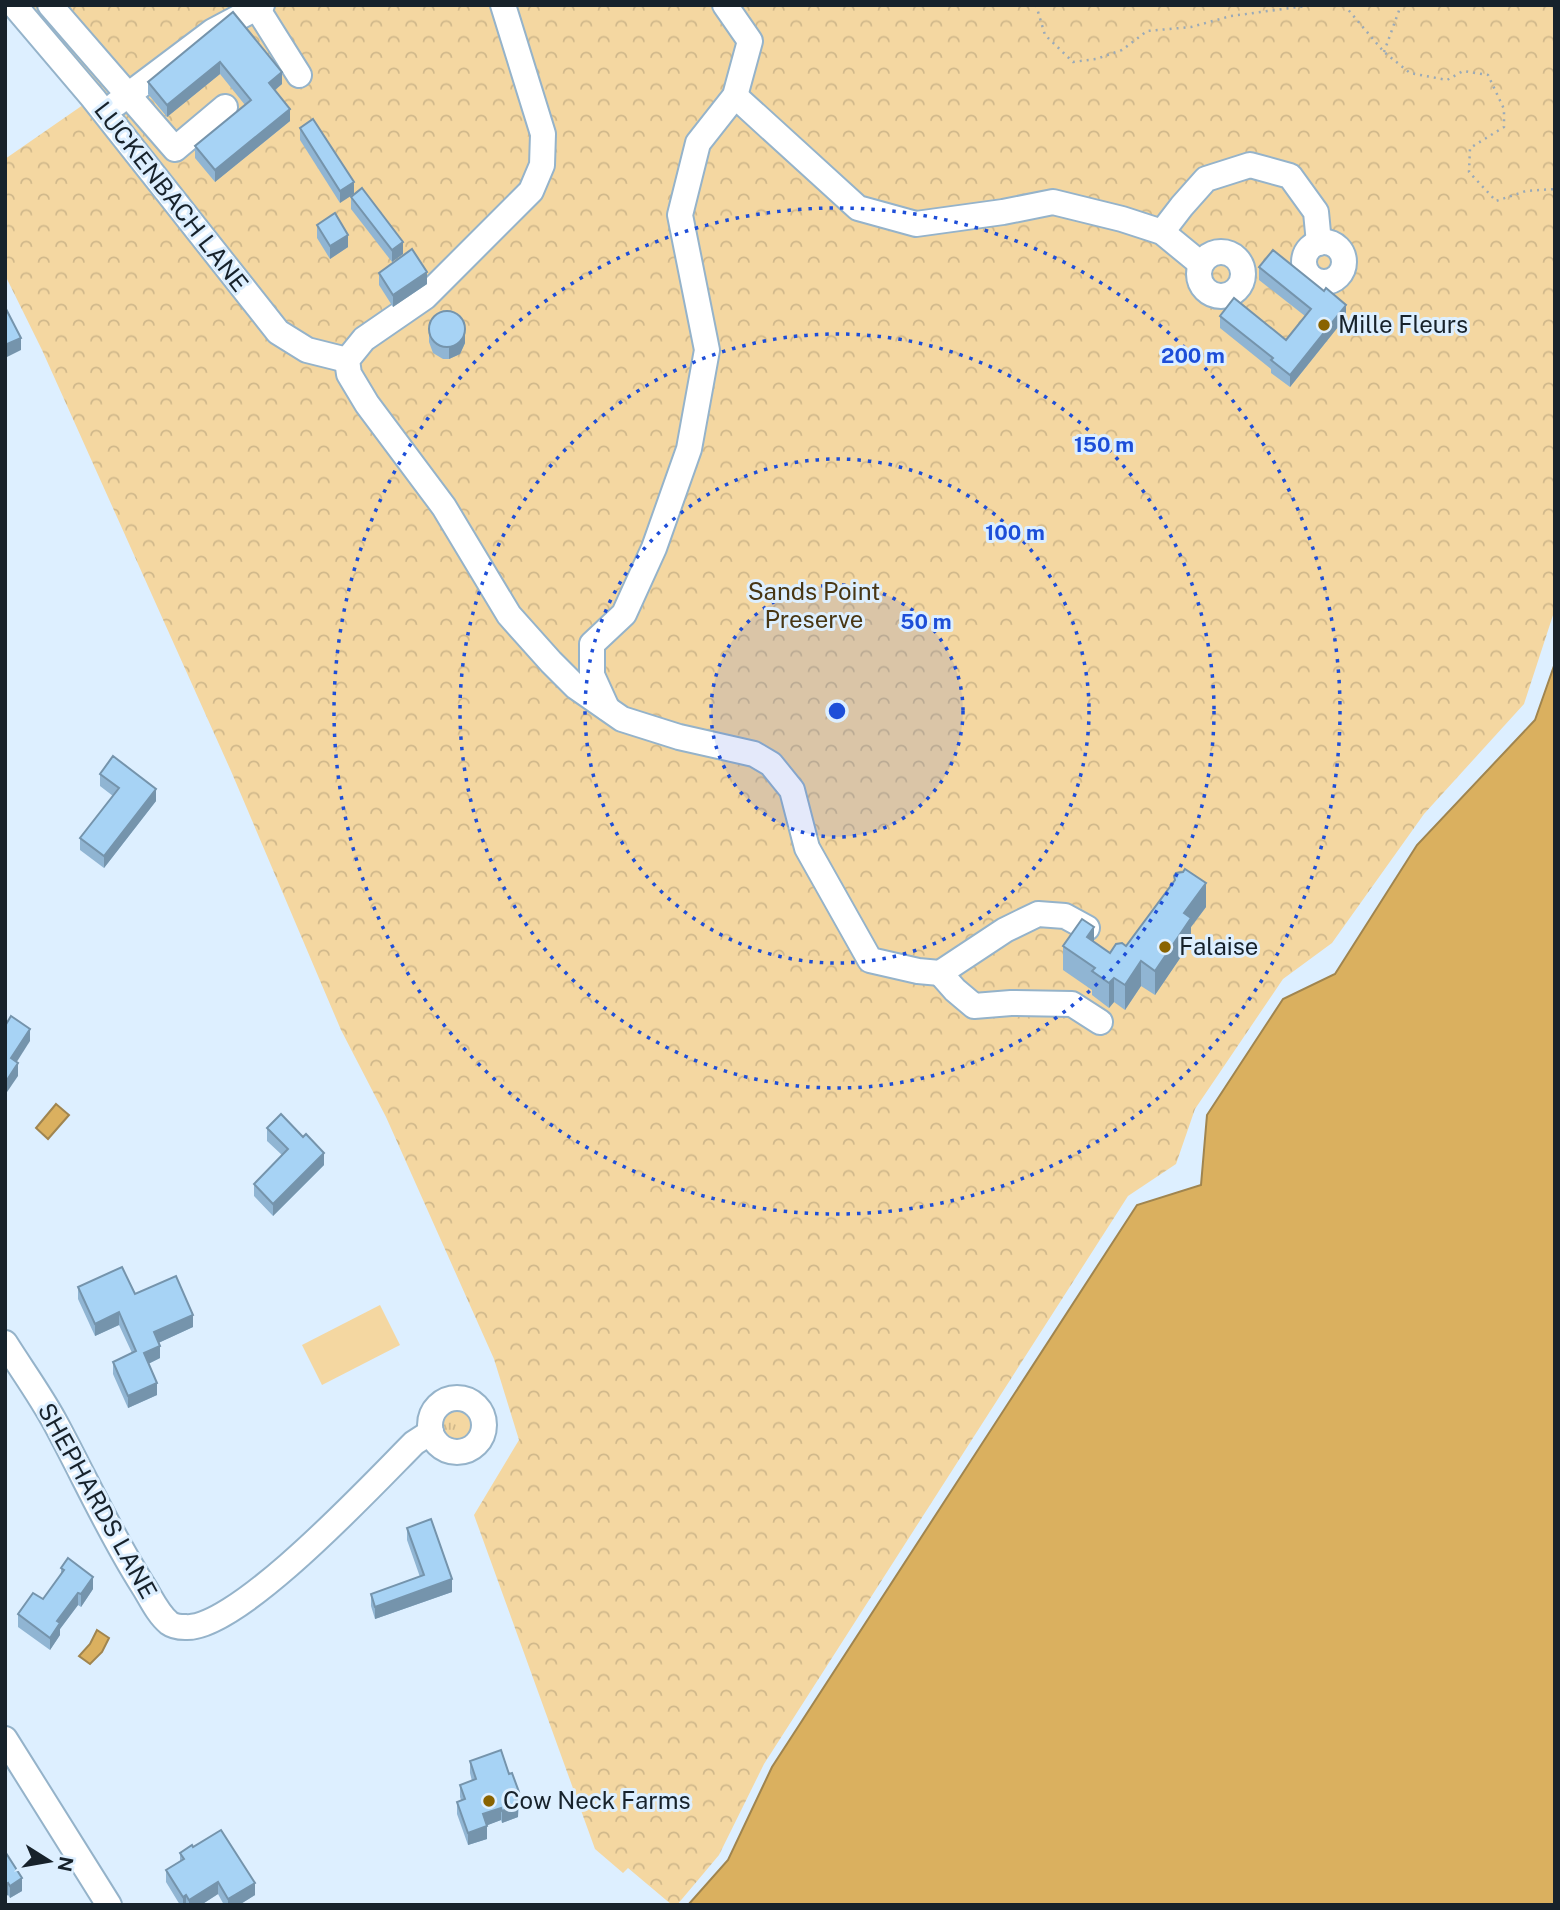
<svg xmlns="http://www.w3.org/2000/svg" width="1560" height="1910" viewBox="0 0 1560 1910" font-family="'Public Sans',sans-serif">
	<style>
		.grass { fill: url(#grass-tufts) }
		.park { fill: url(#park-crowns) }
		.pitch { fill: #f4d7a1 }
		.water { fill: #dab05f; stroke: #a0854f; stroke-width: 2 }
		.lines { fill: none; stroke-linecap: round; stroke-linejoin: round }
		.minor-casing { stroke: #95b3ca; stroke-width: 28 }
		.path { stroke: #9aaab8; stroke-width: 2.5; stroke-dasharray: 2 5; stroke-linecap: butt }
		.minor { stroke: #fff; stroke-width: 24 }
		.wall { fill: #90b5d3 }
		.shaded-wall { fill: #7594ac }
		.building { fill: #a7d3f5; stroke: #7594ac; stroke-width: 2 }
		.ring { fill: none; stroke: #1d4ed8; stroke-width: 3.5; stroke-dasharray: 3.5 7 }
		.poi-dot { fill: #896300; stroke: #ddefff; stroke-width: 2.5 }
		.labels { text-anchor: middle; stroke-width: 6; stroke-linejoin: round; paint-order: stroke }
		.street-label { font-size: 24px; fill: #17222b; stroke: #ddefff }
		.poi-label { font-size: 24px; fill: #17222b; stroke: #ddefff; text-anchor: start }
		.park-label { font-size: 24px; fill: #483613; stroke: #ddefff }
		.centre { fill: #1d4ed8; stroke: #ddefff; stroke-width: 3.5 }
		.ring-label { font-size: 21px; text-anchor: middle; font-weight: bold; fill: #1d4ed8; stroke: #ddefff; stroke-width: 6; stroke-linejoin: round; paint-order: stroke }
	</style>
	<defs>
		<pattern id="grass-tufts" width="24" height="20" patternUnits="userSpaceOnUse" patternTransform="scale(1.75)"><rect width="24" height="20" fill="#f4d7a1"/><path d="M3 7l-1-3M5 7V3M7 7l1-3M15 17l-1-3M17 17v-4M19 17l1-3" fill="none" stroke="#d0b88b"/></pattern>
		<pattern id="park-crowns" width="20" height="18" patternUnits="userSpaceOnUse" patternTransform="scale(1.75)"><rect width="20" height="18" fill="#f4d7a1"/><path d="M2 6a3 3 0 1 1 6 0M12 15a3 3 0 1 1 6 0" fill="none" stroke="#d0b88b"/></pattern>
	</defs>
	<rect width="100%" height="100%" fill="#ddefff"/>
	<!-- grass -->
	<circle class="grass" cx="457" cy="1425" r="19"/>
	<!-- park -->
	<path class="park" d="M14,5h1541v604l-31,95 -100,110 -92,129 -49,36 -88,130 -19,55 -48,32 -364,568 -45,91 -42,50h-5l-44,-37 -5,5 -28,-24 -121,-334 45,-75 -25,-81 -108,-242 -45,-87 -110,-259 -189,-421 -37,-75v-116l88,-61z"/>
	<!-- pitch -->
	<path class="pitch" d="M380,1305l20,40 -78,40 -20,-40z"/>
	<!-- water -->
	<g class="water">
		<path d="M1555,663v1242h-867l40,-45 44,-93 365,-562 64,-20 6,-70 76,-116 52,-25 82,-129 118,-125z"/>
		<path d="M56,1104l13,11 -21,24 -12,-11z"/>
		<path d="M97,1630l12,8 -7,14 -12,12 -11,-8 11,-12z"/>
	</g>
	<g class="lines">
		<!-- minor casing -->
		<g class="minor-casing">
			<g id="minor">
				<path d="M14,5l79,93 185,234 29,18 40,10"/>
				<path d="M50,5l125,144 50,-42"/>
				<path d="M503,5l40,129 -1,31 -11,26 -106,106 -61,42 -17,21 2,14 18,30 77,103 65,108 42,47 25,25 46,32 57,18 75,17 17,10 21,26 15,58 63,112 48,11 22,2 65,-43 33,-16 27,2 22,12"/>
				<path d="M257,8l42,67"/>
				<path d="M735,96l123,112 58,16 87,-12 50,-10 69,17 40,13 39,32"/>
				<path d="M116,104l97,-73 49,-26"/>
				<path d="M1162,232l20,-26 24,-27 44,-14 40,11 26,36 3,31"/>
				<circle cx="1324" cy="262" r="20"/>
				<circle cx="1221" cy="274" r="22"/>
				<path d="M607,708l-15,-33v-31l32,-30 30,-66 35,-99 18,-99 -27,-135 18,-72 37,-47 15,-55 -25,-36"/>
				<path d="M940,973l15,17 19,16 37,-3 61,1 28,18"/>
				<path d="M5,1343c17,27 36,53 51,81 29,54 53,108 86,160 8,12 15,29 27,39 4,3 11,4 16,4 51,5 190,-145 229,-184l17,-11"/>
				<circle cx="457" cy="1425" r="27"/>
				<path d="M5,1739l104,166"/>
			</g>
		</g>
		<!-- path -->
		<g class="path">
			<path d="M1036,5l9,30 28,27 23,-3 26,-9 25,-19 44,-4 40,-11 82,-11"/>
			<path d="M1337,5l8,1 39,46 26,21 37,7 16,-9 25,4 16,34v18l-34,21 -1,24 27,29 30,-10 29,-2"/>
			<path d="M1384,52l17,-47"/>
		</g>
		<!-- minor -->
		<use href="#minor" class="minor"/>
	</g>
	<!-- wall -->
	<g class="wall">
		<path d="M233,12l49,72 -7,6 15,31 -75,61 -20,-24v-12l50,-41 -25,-31 -53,43 -19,-23v-12z"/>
		<path d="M300,128l54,54 -14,21 -40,-63z"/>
		<path d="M351,197l52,57 -11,8 -41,-53z"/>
		<path d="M317,225l31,22 -18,12 -13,-21z"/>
		<path d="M1259,267l87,50 -56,70 -19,-14v-4l-51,-41v-12l66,24 19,-24 -46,-36z"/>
		<path d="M379,273l48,11 -34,23 -14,-22z"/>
		<path d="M429,330l36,13 -5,11 -11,5h-6l-10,-6 -4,-11z"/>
		<path d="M100,774l56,27 -52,67 -24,-18v-12l33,-42 -13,-10z"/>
		<path d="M1174,876l32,31 -15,20v15l-36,53 -14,-9 -16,24 -11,-8 -5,6 -17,-13v-5l-29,-20v-24l47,7 16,-7 48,-64z"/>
		<path d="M267,1128l36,9 21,28 -51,51 -19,-20v-12l28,-29 -15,-14z"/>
		<path d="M78,1287l57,7 58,33 -35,16 2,15 -12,6 9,31 -29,13 -15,-34v-12l19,-9 -13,-28 -24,11 -17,-37z"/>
		<path d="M407,1528l45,64 -77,27 -4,-13v-12l49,-17 -13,-37z"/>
		<path d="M61,1568l32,21 -12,18 -3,-2 -18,24v6l-10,15 -32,-23v-13l25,-15 18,-25z"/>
		<path d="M470,1761l49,44 -1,12 -16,6 -1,-3 -14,5v14l-19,6 -11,-31v-12l4,-2 -1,-3v-12l12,-4 -2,-8z"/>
		<path d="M193,1847l62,48 -16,10h-15l-6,-11 -17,11h-21l-14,-23v-12l14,-9v-8z"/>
		<path d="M5,1854l17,37 -12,7 -2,-3z"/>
	</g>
	<!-- shaded-wall -->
	<g class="shaded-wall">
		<path d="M220,62v12l-53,43v-12z"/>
		<path d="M282,72v12l-13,11v-12z"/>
		<path d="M290,109v12l-75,61v-12z"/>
		<path d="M354,182v12l-14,9v-12z"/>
		<path d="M348,235v12l-18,12v-13z"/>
		<path d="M403,242v12l-11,8v-12z"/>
		<path d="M427,272v12l-34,23v-12z"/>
		<path d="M1346,305v12l-56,70v-12z"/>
		<path d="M465,331v12l-5,11 -11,5v-12z"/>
		<path d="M21,338v12l-16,8v-13z"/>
		<path d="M156,789v12l-52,67v-12z"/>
		<path d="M1206,883v24l-15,20v15l-36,53v-24l29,-58z"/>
		<path d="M1094,927v24l-7,-14z"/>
		<path d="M1141,961v25l-16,24v-25z"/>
		<path d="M1114,978v24l-5,6v-25z"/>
		<path d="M30,1029v12l-19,30v-13z"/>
		<path d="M18,1063v13l-13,19v-12z"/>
		<path d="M324,1153v12l-51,51v-12z"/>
		<path d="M119,1312v13l-24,11v-12z"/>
		<path d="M193,1315v12l-39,18v-13z"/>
		<path d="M160,1346v12l-16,8v-13z"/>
		<path d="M157,1383v12l-29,13v-12z"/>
		<path d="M93,1577v12l-12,18v-13z"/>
		<path d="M452,1579v13l-77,27v-12z"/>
		<path d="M78,1593v12l-18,24v6l-10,15v-12l7,-17z"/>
		<path d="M519,1792v13l-5,1v-12z"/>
		<path d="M518,1805v12l-16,6v-12z"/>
		<path d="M501,1808v12l-18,7v-13z"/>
		<path d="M487,1826v13l-19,6v-12z"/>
		<path d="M22,1878v13l-12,7v-12z"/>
		<path d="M218,1882v12l-17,11h-12v-5z"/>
		<path d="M8,1883v12l-3,2v-12z"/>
		<path d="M255,1883v12l-16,10h-11v-6z"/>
		<path d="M186,1895v10h-3v-8z"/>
	</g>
	<!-- building -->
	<g class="building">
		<path d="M233,12l49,60 -13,11 21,26 -75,61 -20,-24 56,-46 -31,-38 -53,43 -19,-23z"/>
		<path d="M313,119l41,63 -14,9 -40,-63z"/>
		<path d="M362,188l41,54 -11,8 -41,-53z"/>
		<path d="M335,213l13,22 -18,11 -13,-21z"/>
		<path d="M412,249l15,23 -34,23 -14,-22z"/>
		<path d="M1273,250l51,41 2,-3 20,17 -56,70 -19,-15 2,-2 -53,-42 14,-18 52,42 25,-31 -52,-42z"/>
		<path d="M5,307l16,31 -16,7z"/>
		<circle cx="447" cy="329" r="18"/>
		<path d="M113,756l43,33 -52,67 -24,-18 39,-50 -19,-14z"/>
		<path d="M1185,869l21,14 -22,30 7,5 -36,53 -14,-10 -16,24 -11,-7 -5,5 -17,-12 3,-3 -32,-22 19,-27 12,8 -7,10 23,16 6,-9 6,-1 4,3 49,-66 -1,-4 2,-3 7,-1z"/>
		<path d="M11,1016l19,13 -19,29 7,5 -13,20v-57z"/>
		<path d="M281,1114l22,23 3,-3 18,19 -51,51 -19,-20 34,-35 -21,-21z"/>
		<path d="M122,1267l13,27 41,-18 17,39 -39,17 6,14 -16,7 13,30 -29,13 -15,-34 23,-11 -17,-39 -24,12 -17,-37z"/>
		<path d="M431,1519l21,60 -77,28 -4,-13 53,-19 -17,-47z"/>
		<path d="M68,1558l25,19 -12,17 -3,-1 -21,28 3,2 -10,15 -32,-24 15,-21 10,6 21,-29 -3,-2z"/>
		<path d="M501,1750l8,24 3,-1 7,19 -5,2 4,11 -16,6 -1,-3 -18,6 4,12 -19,7 -11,-31 8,-3 -5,-14 16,-6 -6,-18z"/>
		<path d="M221,1830l34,53 -27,16 -10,-17 -29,18 -3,-5 -3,2 -17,-27 18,-11 -4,-6 12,-8 1,2z"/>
		<path d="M6,1853l16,25 -12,8 -2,-3 -3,2z"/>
	</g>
	<!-- distance rings -->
	<circle cx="837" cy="711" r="126" fill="#1d4ed8" fill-opacity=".12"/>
	<g class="ring">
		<circle cx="837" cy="711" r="126"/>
		<circle cx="837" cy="711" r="252"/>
		<circle cx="837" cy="711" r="377"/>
		<circle cx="837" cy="711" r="503"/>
	</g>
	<!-- markers -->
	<g class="poi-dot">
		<circle cx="1324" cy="325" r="7"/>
		<circle cx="1165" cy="947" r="7"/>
		<circle cx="489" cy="1801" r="7"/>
	</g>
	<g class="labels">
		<!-- street labels -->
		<g class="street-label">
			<text transform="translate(171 197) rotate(52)" y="8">LUCKENBACH LANE</text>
			<text transform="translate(97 1501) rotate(61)" y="8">SHEPHARDS LANE</text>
		</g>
		<!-- poi labels -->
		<g class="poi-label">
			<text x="1338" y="333">Mille Fleurs</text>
			<text x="1179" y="955">Falaise</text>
			<text x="503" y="1809">Cow Neck Farms</text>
		</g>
		<!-- park labels -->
		<g class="park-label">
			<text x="814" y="600">Sands Point<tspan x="814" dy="28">Preserve</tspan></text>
		</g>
	</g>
	<circle cx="837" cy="711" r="10" class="centre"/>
	<g class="ring-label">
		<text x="1193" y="363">200 m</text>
		<text x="1104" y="452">150 m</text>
		<text x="1015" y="540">100 m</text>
		<text x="926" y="629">50 m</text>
	</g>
	<!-- border -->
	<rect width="1560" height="1910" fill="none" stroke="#17222b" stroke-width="14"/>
	<!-- north arrow -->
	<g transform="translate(49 1861) rotate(101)" stroke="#ddefff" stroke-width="5" paint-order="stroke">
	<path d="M0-5L12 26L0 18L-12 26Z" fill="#17222b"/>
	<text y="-10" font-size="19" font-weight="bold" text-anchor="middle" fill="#17222b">N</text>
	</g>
</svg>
